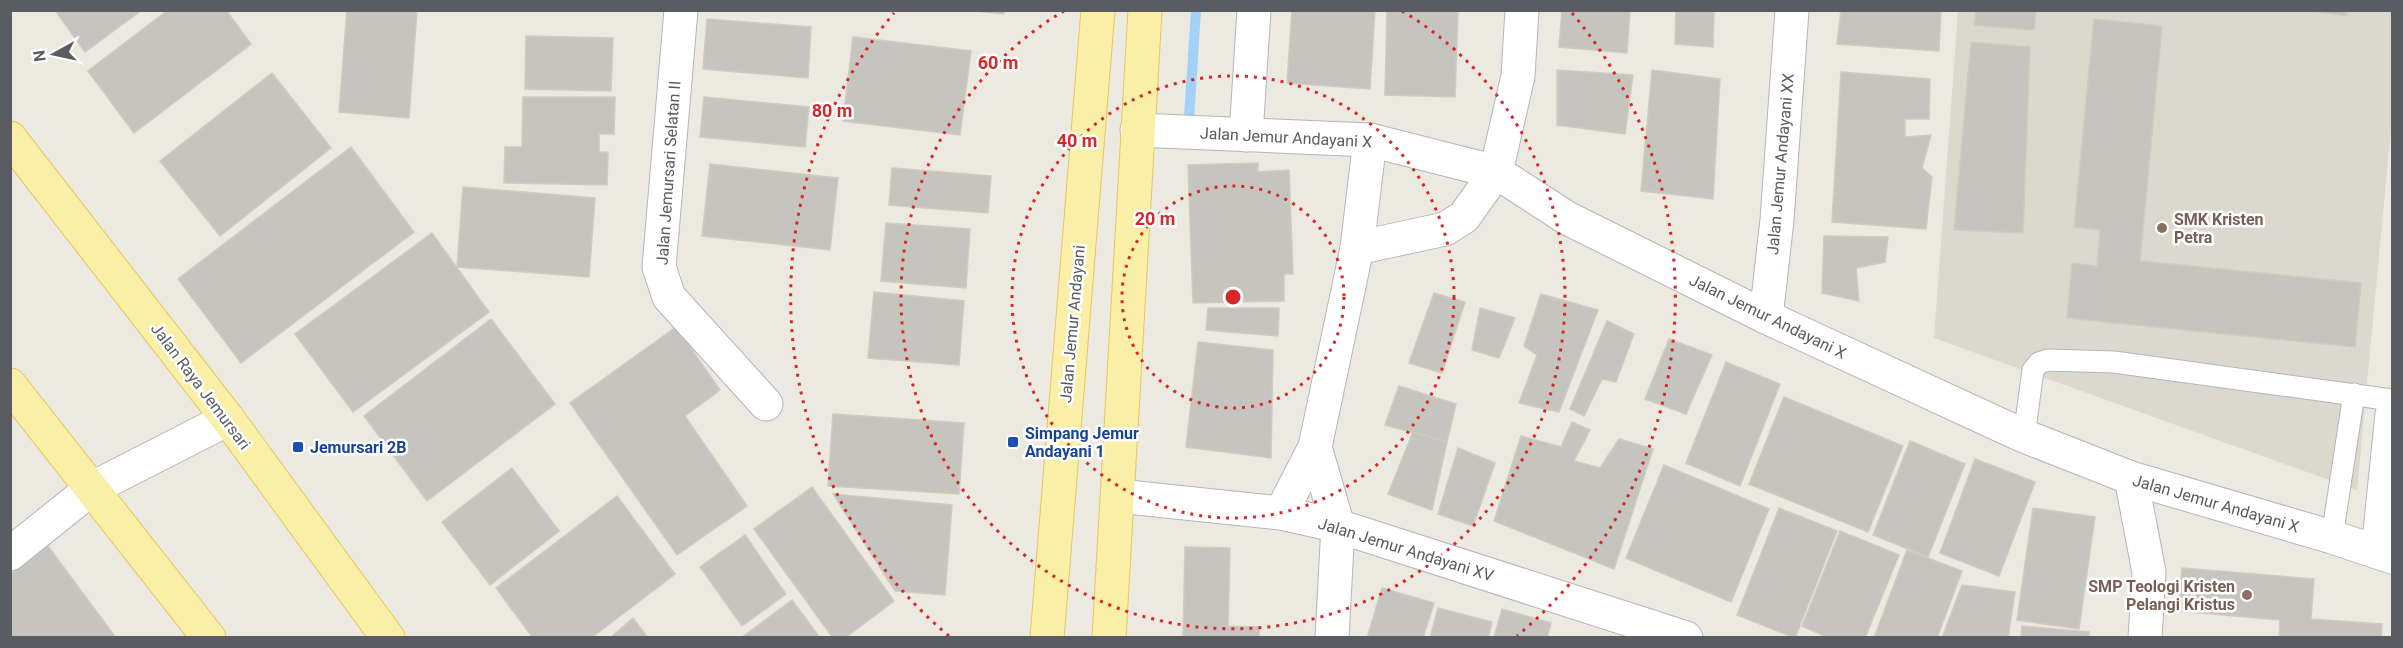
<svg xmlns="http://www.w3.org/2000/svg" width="2403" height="648" viewBox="0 0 2403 648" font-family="Roboto,sans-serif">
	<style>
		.education { fill: #dbd8ce }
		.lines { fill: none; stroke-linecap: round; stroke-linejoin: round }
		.stream { stroke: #a2d1f9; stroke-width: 10 }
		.building { fill: #c6c4be; stroke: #cfcbbf; stroke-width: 1.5 }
		.service-casing { stroke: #b3b6ba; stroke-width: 23 }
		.minor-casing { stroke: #b3b6ba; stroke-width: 35 }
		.primary-casing { stroke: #e8c55d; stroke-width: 35 }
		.service { stroke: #fff; stroke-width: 21 }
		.minor { stroke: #fff; stroke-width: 33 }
		.primary { stroke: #f9efa7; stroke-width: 33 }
		.ring { fill: none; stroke: #d62828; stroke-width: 3; stroke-dasharray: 3 6 }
		.education-dot { fill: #8d6e63; stroke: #fff; stroke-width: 2 }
		.transit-dot { fill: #1a4fb4; stroke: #fff; stroke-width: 2 }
		.labels { text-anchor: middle; stroke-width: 5; stroke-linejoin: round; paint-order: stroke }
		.street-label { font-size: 16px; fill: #595c60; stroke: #fff }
		.education-label { font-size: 16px; font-weight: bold; fill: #785e54; stroke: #fff; text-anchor: start }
		.transit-label { font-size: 16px; font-weight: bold; fill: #164399; stroke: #fff; text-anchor: start }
		.centre { fill: #d62828; stroke: #fff; stroke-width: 3 }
		.ring-label { font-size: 18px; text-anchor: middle; font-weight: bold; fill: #d62828; stroke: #fff; stroke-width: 5; stroke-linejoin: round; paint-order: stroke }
	</style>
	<rect width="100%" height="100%" fill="#ebe9e0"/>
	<!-- education -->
	<path class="education" d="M1958,11h434v107l-35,372 -423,-152z"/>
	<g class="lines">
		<!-- stream -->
		<path class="stream" d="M1189,118l7,-108"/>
	</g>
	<!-- building -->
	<g class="building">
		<path d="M55,10h87l-57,42z"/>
		<path d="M168,10h58l25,34 -117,89 -46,-62z"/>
		<path d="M347,10h70l-8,108 -70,-6z"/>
		<path d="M965,10h39v4z"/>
		<path d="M1292,10h83l-5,79 -83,-6z"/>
		<path d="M1387,10h71l-3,87 -70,-2z"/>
		<path d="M1562,10h68l-3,43 -68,-6z"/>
		<path d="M1676,10h38l-1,37 -38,-3z"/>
		<path d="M1841,10h100l-2,41 -102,-7z"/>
		<path d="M1976,10h60l-2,20 -60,-5z"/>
		<path d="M2304,10h43v6z"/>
		<path d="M707,19l104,8 -3,51 -105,-9z"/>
		<path d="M2094,19l68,7 -22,235 221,22 -6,64 -288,-29 5,-55 25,3 3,-36 -26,-3z"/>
		<path d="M526,36l87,2 -2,53 -86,-2z"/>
		<path d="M853,37l118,14 -11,84 -117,-14z"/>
		<path d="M1971,42l59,5 -7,186 -69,-3z"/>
		<path d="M1557,70l76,5 -8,59 -68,-9z"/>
		<path d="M1652,70l68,9 -7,120 -72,-8z"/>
		<path d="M1841,72l89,7 -1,40h-24v18l26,-2 -9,33 10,9 -6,52 -94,-7z"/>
		<path d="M272,73l59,75 -111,88 -60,-75z"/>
		<path d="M523,97h92l-1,37h-15v18h9l-1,33 -103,-2 1,-36h17z"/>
		<path d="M704,97l105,10 -4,40 -105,-10z"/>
		<path d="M351,147l63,85 -173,131 -63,-84z"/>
		<path d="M1258,163v9l31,-2 4,104h-9v27l-91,2 -5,-138z"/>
		<path d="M710,164l128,14 -8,72 -128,-14z"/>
		<path d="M892,168l99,8 -3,37 -99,-8z"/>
		<path d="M463,187l132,11 -6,79 -132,-10z"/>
		<path d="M886,223l84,6 -4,59 -85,-7z"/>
		<path d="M432,233l57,79 -136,100 -58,-78z"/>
		<path d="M1824,236l64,1 -3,25 -29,6 3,33 -37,-8z"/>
		<path d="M874,292l90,9 -5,64 -91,-7z"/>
		<path d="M1434,293l31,9 -23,71 -33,-10z"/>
		<path d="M1541,294l57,16 -39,102 -40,-9 18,-48 -13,-9z"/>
		<path d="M1208,308h71l-1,28 -72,-6z"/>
		<path d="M1480,308l35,10 -16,40 -27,-8z"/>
		<path d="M491,319l64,85 -128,97 -63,-85z"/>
		<path d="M1607,321l27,13 -18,48 -14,-3 -18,37 -14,-7z"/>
		<path d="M676,327l44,63 -35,26 62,90 -70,49 -107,-152z"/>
		<path d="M1669,339l43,16 -26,59 -41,-15z"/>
		<path d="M1198,342l75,8 -2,108 -85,-11z"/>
		<path d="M1726,362l54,22 -40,102 -54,-23z"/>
		<path d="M1399,386l57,18 -9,38 -62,-17z"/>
		<path d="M1784,397l119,49 -35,86 -119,-48z"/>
		<path d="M833,414l131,9 -5,71 -131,-8z"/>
		<path d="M1572,422l18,8 -16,31 26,7 19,-29 34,10 -39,120 -120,-48 27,-85 40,11z"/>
		<path d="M1413,432l34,10 -15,68 -44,-16z"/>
		<path d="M1910,441l55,23 -37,93 -55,-22z"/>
		<path d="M1458,448l37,15 -22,63 -35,-12z"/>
		<path d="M1975,459l60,23 -36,94 -59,-23z"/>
		<path d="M1664,465l105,44 -38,93 -105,-44z"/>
		<path d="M512,468l47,63 -69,54 -48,-63z"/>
		<path d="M812,487l82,114 -49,37h-12l-79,-109z"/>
		<path d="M833,494l119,11 -7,90 -50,-4z"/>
		<path d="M617,496l58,78 -84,64h-58l-37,-50z"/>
		<path d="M1779,508l58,23 -42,107 -58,-23z"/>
		<path d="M2033,508l62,9 -16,112 -62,-9z"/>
		<path d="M1840,531l59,24 -34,83h-36l-27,-12z"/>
		<path d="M745,535l41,59 -44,32 -42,-59z"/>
		<path d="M48,546l68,92h-106v-63z"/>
		<path d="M1185,547l45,1 -2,78 31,1v11h-76z"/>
		<path d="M1907,550l55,21 -25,67h-63z"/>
		<path d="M2182,568l132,11 -3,40 71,5 -1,14h-102l1,-18 -101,-9z"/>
		<path d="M1962,585l53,7 -7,46h-66z"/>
		<path d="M1382,588l52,15 -11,35h-56z"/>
		<path d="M792,600l28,38h-79z"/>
		<path d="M1438,608l54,14 -4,16h-58z"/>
		<path d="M1502,609l49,14 -4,15h-53z"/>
		<path d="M633,618l15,20h-38z"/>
		<path d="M2022,626l67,6v6h-68z"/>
	</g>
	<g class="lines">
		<!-- service casing -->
		<g class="service-casing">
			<g id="service">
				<path d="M2024,436l9,-66 6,-7 9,-3 66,2 278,38"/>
				<path d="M2332,537l22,-143"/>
			</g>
		</g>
		<!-- minor casing -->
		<g class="minor-casing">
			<g id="minor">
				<path d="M681,10l-22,257 10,30 97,107"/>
				<path d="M1137,130l233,10 126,32 71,46 199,99 258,119 107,42 201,59 60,20"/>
				<path d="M1246,135l8,-125"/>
				<path d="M1357,248l88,-19 19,-12 32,-45 22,-96 4,-66"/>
				<path d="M1766,317l11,-97 15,-210"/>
				<path d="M1315,447l23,79 -6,112"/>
				<path d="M2131,478l18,94 -4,66"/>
				<path d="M1118,496l163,17 57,13 348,112"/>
				<path d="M1281,513l34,-66 42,-199 13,-108"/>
				<path d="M2378,551l14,-137"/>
				<path d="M10,554l81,-65 137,-70"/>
			</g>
		</g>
		<!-- primary casing -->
		<g class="primary-casing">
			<g id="primary">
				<path d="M10,138l218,281 160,219"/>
				<path d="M10,385l199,253"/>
				<path d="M1047,638l51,-628"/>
				<path d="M1109,638l36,-628"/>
			</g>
		</g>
		<!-- service -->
		<use href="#service" class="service"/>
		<!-- minor -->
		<use href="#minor" class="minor"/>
		<!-- primary -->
		<use href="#primary" class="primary"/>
	</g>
	<!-- distance rings -->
	<g class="ring">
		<circle cx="1233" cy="297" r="111"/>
		<circle cx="1233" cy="297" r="221"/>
		<path d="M1402 11A332 332 0 1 1 1064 11"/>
		<path d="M949 636A442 442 0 0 1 894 13M1572 13A442 442 0 0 1 1517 636"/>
	</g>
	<!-- markers -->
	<g class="education-dot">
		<circle cx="2162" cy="228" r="6"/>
		<circle cx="2247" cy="595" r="6"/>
	</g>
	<g class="transit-dot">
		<rect x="1007" y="436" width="12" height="12" rx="3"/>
		<rect x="292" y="441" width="12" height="12" rx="3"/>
	</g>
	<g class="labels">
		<!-- street labels -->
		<g class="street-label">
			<text transform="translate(1286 137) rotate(3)" y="6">Jalan Jemur Andayani X</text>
			<text transform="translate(1780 164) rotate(-85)" y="6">Jalan Jemur Andayani XX</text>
			<text transform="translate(668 173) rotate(-86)" y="6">Jalan Jemursari Selatan II</text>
			<text transform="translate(1768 316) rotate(26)" y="6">Jalan Jemur Andayani X</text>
			<text transform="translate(1072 324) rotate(-85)" y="6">Jalan Jemur Andayani</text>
			<text transform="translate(201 386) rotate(53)" y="6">Jalan Raya Jemursari</text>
			<text transform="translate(2216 503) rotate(16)" y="6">Jalan Jemur Andayani X</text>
			<text transform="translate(1406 549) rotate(17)" y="6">Jalan Jemur Andayani XV</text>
		</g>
		<!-- education labels -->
		<g class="education-label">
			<text x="2174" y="225">SMK Kristen<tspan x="2174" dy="18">Petra</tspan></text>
			<text x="2235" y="592" text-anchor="end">SMP Teologi Kristen<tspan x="2235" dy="18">Pelangi Kristus</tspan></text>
		</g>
		<!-- transit labels -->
		<g class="transit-label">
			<text x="1025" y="439">Simpang Jemur<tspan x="1025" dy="18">Andayani 1</tspan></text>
			<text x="310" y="453">Jemursari 2B</text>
		</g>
	</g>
	<circle cx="1233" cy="297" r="9" class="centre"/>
	<g class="ring-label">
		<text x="998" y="69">60 m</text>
		<text x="832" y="117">80 m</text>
		<text x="1077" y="147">40 m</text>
		<text x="1155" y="225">20 m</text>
	</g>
	<!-- border -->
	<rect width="2403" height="648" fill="none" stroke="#595c60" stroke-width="24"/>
	<!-- north arrow -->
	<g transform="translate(54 54) rotate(262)" stroke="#ffffff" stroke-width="4.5" paint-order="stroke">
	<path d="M0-4.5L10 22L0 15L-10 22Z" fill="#595c60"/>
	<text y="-9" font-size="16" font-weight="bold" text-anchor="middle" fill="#595c60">N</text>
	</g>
</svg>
